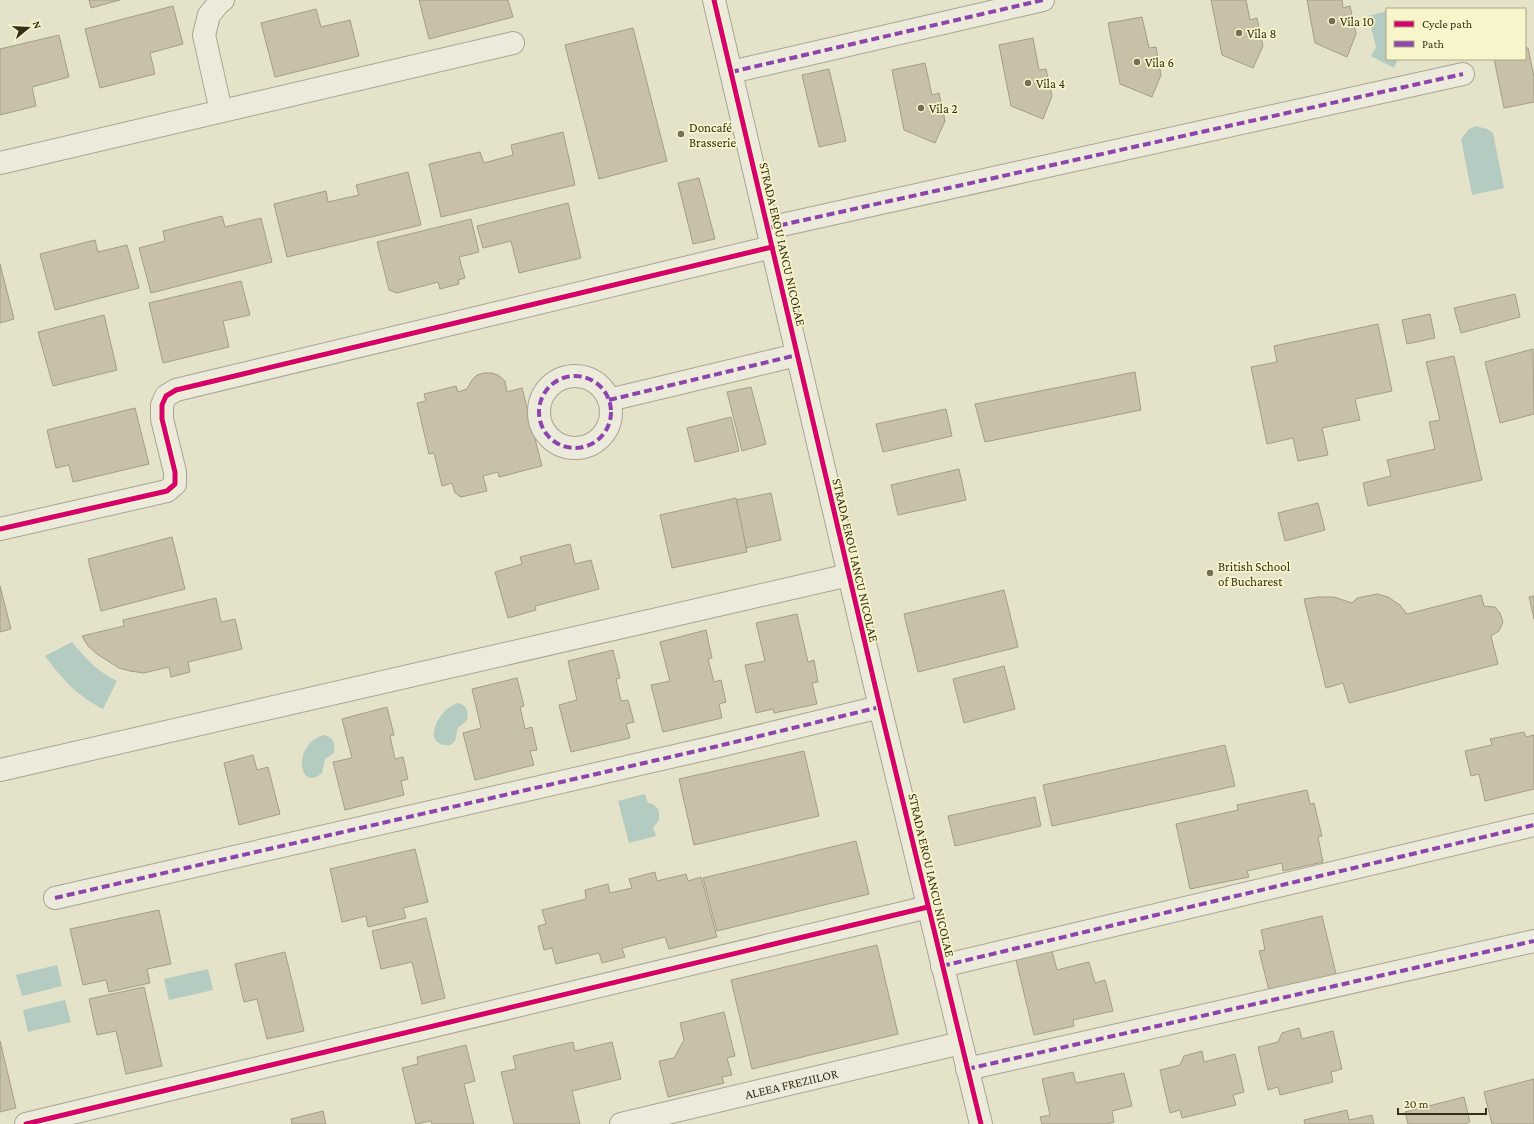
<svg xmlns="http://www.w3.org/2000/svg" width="1534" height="1124" viewBox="0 0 1534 1124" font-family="'Crimson Pro',serif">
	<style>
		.water { fill: #b4cbc2 }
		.building { fill: #c8c0a8; stroke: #a49d87 }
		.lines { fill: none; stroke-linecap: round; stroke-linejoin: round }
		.minor-casing { stroke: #a8a592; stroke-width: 24 }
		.minor { stroke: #eceada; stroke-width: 22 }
		.quiet { stroke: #8e44ad; stroke-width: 4; stroke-dasharray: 8 4; stroke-linecap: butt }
		.cycleway-casing { stroke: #f8f5cb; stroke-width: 8 }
		.cycleway { stroke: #d6006c; stroke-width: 5 }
		.poi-dot { fill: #746d57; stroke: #f8f5cb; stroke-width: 1.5 }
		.labels { text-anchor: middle; stroke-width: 3.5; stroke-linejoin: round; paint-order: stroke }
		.poi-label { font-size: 13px; fill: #372e1a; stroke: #f8f5cb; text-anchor: start }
		.street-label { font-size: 13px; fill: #372e1a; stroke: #f8f5cb }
	</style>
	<rect width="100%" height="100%" fill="#e4e2c8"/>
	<!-- water -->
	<g class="water">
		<path d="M1387,11v48h11l-4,9 -23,-12 5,-9 -8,-31z"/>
		<path d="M1476,126l11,3 6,4 11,55 -32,7 -11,-56 8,-10z"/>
		<path d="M72,642c13,16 26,30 45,39l-14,28c-28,-15 -39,-28 -58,-53z"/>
		<path d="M458,703c9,2 11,9 9,17 -2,3 -7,5 -9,8 -3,5 0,11 -5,15 -2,2 -5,3 -8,2 -23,-2 -6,-37 13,-42z"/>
		<path d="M324,735c10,2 11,9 10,18l-9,6 -3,14c-23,21 -31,-29 2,-38z"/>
		<path d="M645,794l3,9c10,1 13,10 10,19l-5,5 3,9 -27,7 -11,-42z"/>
		<path d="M57,965l5,21 -40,10 -6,-21z"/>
		<path d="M208,969l5,21 -44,10 -5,-21z"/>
		<path d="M65,1000l6,22 -43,10 -5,-22z"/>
	</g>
	<!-- building -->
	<g class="building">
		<path d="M89,0h31l-29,8z"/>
		<path d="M419,0h89l5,17 -84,22z"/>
		<path d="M1211,0h35l4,20 7,-2 6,28 -10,22 -31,-13z"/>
		<path d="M1307,0h35l1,8 7,-2 6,28 -9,23 -32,-14z"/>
		<path d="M173,6l10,38 -33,9 5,21 -55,14 -15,-59z"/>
		<path d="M316,9l5,18 29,-7 9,36 -84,21 -14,-54z"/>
		<path d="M1142,17l7,31 7,-1 5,28 -9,22 -32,-13 -12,-61z"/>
		<path d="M633,28l34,133 -68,18 -34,-134z"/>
		<path d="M59,35l10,42 -37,10 4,19 -36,9v-66z"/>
		<path d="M1033,38l6,32 7,-1 6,27 -9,23 -32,-13 -12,-61z"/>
		<path d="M1525,48h3l6,29v25l-30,6 -10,-49h31z"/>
		<path d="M925,63l7,32 7,-2 6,28 -10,22 -31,-13 -12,-60z"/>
		<path d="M829,69l17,72 -27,6 -17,-72z"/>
		<path d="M563,132l12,53 -134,32 -12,-53 51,-12 4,11 29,-8 -2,-10z"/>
		<path d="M408,172l13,53 -134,32 -13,-53 52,-13 2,11 31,-7 -3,-10z"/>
		<path d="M699,178l16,61 -22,5 -15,-61z"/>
		<path d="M568,203l13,55 -62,15 -8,-32 -28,7 -6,-22z"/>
		<path d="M222,216l3,11 36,-9 11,44 -121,31 -12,-45 26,-7 -2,-10z"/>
		<path d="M471,219l8,33 -20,5 6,21 -7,2 1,4 -19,5 -2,-7 -41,11 -8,-3 -12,-48z"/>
		<path d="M95,240l3,12 29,-7 12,43 -84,22 -15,-56z"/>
		<path d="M0,264l14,55 -14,4z"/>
		<path d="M241,281l9,34 -27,6 6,26 -66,16 -14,-60z"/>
		<path d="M1515,294l5,23 -59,16 -7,-25z"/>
		<path d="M1430,314l5,24 -28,6 -5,-24z"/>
		<path d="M104,315l13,55 -64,16 -15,-54z"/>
		<path d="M1378,324l14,67 -37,8 5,21 -38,8 6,27 -30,6 -5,-23 -26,6 -16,-77 26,-5 -3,-16z"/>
		<path d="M1533,349l1,65 -34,9 -15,-61z"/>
		<path d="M1454,356l28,124 -114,26 -5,-23 28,-7 -4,-16 48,-11 -6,-27 11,-2 -14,-58z"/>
		<path d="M1135,372l6,38 -156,32 -10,-38z"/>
		<path d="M484,373h8l6,2 7,6 2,11 15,-4 20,78 -43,11 -1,-5 -15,4 4,15 -26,6 -6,-4 -3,-10 -10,3 -8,-33 -5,1 -12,-51 9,-2 -2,-7 32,-8 2,6 9,-3 5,-9 5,-5z"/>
		<path d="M751,387l15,57 -24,7 -15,-59z"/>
		<path d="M135,408l14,56 -76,18 -4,-17 -13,3 -9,-38z"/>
		<path d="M946,409l6,27 -69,16 -7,-28z"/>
		<path d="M731,417l8,34 -44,11 -8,-34z"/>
		<path d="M959,469l7,31 -68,15 -7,-30z"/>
		<path d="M771,493l10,47 -35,8 -10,-48z"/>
		<path d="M736,498l11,54 -75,16 -12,-53z"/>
		<path d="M1318,503l7,27 -40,11 -7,-28z"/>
		<path d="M172,537l13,52 -84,22 -13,-52z"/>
		<path d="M570,544l5,20 16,-4 8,29 -64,17 1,4 -28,8 -13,-46 27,-8 -2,-7z"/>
		<path d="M0,586l11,43 -11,3z"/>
		<path d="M1004,590l14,57 -100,25 -14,-58z"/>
		<path d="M1377,594l11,3 12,8 7,9 74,-19 3,11 11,1 5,6 3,9 -4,9 -8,5 7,28 -149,39 -6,-20 -17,5 -22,-89 14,-2h16l18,6 5,-5z"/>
		<path d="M1534,596v23l-5,-22z"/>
		<path d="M216,598l5,24 14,-3 7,30 -54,13 2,10 -19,5 -2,-10 -25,6 -14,-2 -11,-3 -22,-14 -9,-8 -6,-10 42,-10 -1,-6z"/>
		<path d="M797,614l11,48 6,-2 4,22 -6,1 5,21 -43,9 -1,-4 -17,4 -11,-48 20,-4 -9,-38z"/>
		<path d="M706,630l6,28 -4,1 6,23 7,-2 5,22 -7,2 3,14 -59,14 -12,-47 19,-4 -10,-39z"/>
		<path d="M613,650l7,28 -4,1 5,22 7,-1 6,22 -8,2 4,14 -59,14 -12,-47 18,-5 -9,-39z"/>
		<path d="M1004,666l11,43 -51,14 -11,-44z"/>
		<path d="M517,678l7,28 -4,1 5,22 7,-2 5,23 -7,1 4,14 -59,15 -12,-47 18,-5 -9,-39z"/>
		<path d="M387,707l7,28 -4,1 5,23 8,-2 5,22 -7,2 3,14 -59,15 -12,-48 19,-4 -10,-39z"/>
		<path d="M1524,732l2,5 8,-2v54l-49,12 -6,-27 -8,2 -6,-25 27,-6 -2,-6z"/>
		<path d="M1225,745l10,41 -183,40 -9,-41z"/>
		<path d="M804,751l15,65 -125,29 -15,-66z"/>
		<path d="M253,755l4,15 11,-3 12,47 -41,11 -15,-62z"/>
		<path d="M1307,790l3,14 4,-1 8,33 -4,1 5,25 -40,9 -1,-8 -35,8 2,6 -59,12 -14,-65 62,-14 -1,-5z"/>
		<path d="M1035,797l6,29 -86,20 -7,-30z"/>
		<path d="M856,841l13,53 -152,37 -14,-53z"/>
		<path d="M415,849l13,53 -25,6 3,10 -38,9 -2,-11 -24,6 -12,-53z"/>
		<path d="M655,872l2,9 29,-7 2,7 13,-4 16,60 -48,12 -4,-12 -43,11 3,9 -23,6 -3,-10 -43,11 -4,-16 -8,2 -6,-24 8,-2 -4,-14 44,-11 -1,-9 23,-6 2,9 22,-5 -3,-9z"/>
		<path d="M159,910l12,54 -24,5 3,14 -41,9 -3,-12 -23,5 -13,-56z"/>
		<path d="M1322,916l15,62 -67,16 -11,-43 6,-1 -4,-20z"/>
		<path d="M426,918l19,80 -23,6 -10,-42 -31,7 -9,-38z"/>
		<path d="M877,945l21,89 -146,35 -21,-89z"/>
		<path d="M1052,951l5,19 32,-8 6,21 10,-3 8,31 -40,9 1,6 -40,9 -18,-75z"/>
		<path d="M285,952l19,79 -37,8 -10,-40 -13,3 -9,-38z"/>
		<path d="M144,987l18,79 -36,8 -10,-43 -19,4 -8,-36z"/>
		<path d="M724,1012l11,44 -8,2 5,17 -10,2 2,6 -56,14 -9,-36 15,-3 10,-18 -4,-17z"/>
		<path d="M1299,1028l3,11 31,-8 9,38 -11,3 2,10 -53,13 -2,-8 -10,3 -10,-43 20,-5 4,-9z"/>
		<path d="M0,1041l16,67 -16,4z"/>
		<path d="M573,1042l2,9 37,-9 9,37 -49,12 8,33h-66l-13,-52 15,-3 -3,-13z"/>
		<path d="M466,1045l9,36 -11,3 10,40h-42l-1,-3 -15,3 -14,-56 16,-4 -1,-7z"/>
		<path d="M1202,1051l2,11 31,-8 9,38 -11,3 3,10 -54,13 -2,-8 -10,3 -10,-43 20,-5 4,-9z"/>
		<path d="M1073,1072l3,11 48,-10 8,33 -20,5 2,11 -7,2h-65l-2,-7 10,-2 -8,-36z"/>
		<path d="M1534,1079v45h-42l-8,-32z"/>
		<path d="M1464,1097l6,25 -5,2h-57l-3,-12z"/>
		<path d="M1347,1110l2,10 23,-5 2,9h-69l-1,-4z"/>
		<path d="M323,1111l3,13h-34l-1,-5z"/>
	</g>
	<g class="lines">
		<!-- minor casing -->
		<g class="minor-casing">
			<g id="minor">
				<path d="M714,0l166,707 101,417"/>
				<path d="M731,72l312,-72"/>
				<path d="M221,111l-17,-76 5,-20 9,-11 5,-4"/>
				<path d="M0,163l513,-120"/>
				<path d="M768,228l695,-154"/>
				<circle cx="575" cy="412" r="36"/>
				<path d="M609,400l188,-45"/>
				<path d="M0,529l167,-38 8,-7v-12l-13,-53v-14l4,-9 10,-6 596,-143"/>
				<path d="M0,770l849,-195"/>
				<path d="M55,898l659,-151 166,-40"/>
				<path d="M942,966l592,-141"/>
				<path d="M967,1069l567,-128"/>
				<path d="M26,1124l902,-217"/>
				<path id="s1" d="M621,1124l340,-81"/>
			</g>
		</g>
		<!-- minor -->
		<use href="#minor" class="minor"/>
		<!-- quiet -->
		<g class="quiet">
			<path d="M731,72l312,-72"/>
			<path d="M768,228l695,-154"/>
			<circle cx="575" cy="412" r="36"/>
			<path d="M609,400l188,-45"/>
			<path d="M55,898l659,-151 166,-40"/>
			<path d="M942,966l592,-141"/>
			<path d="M967,1069l567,-128"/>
		</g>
		<!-- cycleway casing -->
		<g class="cycleway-casing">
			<g id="cycleway">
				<path d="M714,0l166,707 101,417"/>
				<path d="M0,529l167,-38 8,-7v-12l-13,-53v-14l4,-9 10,-6 596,-143"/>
				<path d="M26,1124l902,-217"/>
			</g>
		</g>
		<!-- cycleway -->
		<use href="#cycleway" class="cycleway"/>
	</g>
	<!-- markers -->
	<g class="poi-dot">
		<circle cx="1332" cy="21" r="4"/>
		<circle cx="1239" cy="33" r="4"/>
		<circle cx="1137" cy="62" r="4"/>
		<circle cx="1028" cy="83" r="4"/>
		<circle cx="921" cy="108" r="4"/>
		<circle cx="681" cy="134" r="4"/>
		<circle cx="1210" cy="573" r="4"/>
	</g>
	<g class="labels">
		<!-- poi labels -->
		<g class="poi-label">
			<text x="1340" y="26">Vila 10</text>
			<text x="1247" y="38">Vila 8</text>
			<text x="1145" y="67">Vila 6</text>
			<text x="1036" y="88">Vila 4</text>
			<text x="929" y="113">Vila 2</text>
			<text x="689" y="132">Doncafé<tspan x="689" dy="15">Brasserie</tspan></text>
			<text x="1218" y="571">British School<tspan x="1218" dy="15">of Bucharest</tspan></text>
		</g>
		<!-- street labels -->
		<g class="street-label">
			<text transform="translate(783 244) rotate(77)" y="5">STRADA EROU IANCU NICOLAE</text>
			<text transform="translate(856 560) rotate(77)" y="5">STRADA EROU IANCU NICOLAE</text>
			<text transform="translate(932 875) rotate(77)" y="5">STRADA EROU IANCU NICOLAE</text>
			<text dy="5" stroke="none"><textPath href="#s1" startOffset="175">ALEEA FREZIILOR</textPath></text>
		</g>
	</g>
	<!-- legend -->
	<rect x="1386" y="8" width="140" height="52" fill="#f8f5cb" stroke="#aba584"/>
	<rect x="1394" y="21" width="20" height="6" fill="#d6006c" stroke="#aba584"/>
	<text x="1422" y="28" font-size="12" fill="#372e1a">Cycle path</text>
	<rect x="1394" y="41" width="20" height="6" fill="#8e44ad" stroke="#aba584"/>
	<text x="1422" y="48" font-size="12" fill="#372e1a">Path</text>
	<!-- north arrow -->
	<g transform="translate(28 28) rotate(72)" stroke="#f8f5cb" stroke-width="3" paint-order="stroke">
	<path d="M0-3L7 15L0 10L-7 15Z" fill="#372e1a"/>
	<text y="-6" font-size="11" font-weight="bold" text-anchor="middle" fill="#372e1a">N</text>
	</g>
	<!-- scale -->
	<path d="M1398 1108v6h88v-6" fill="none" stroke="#372e1a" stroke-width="2"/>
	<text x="1404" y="1108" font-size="12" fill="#372e1a" stroke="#f8f5cb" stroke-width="3" paint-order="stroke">20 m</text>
</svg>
